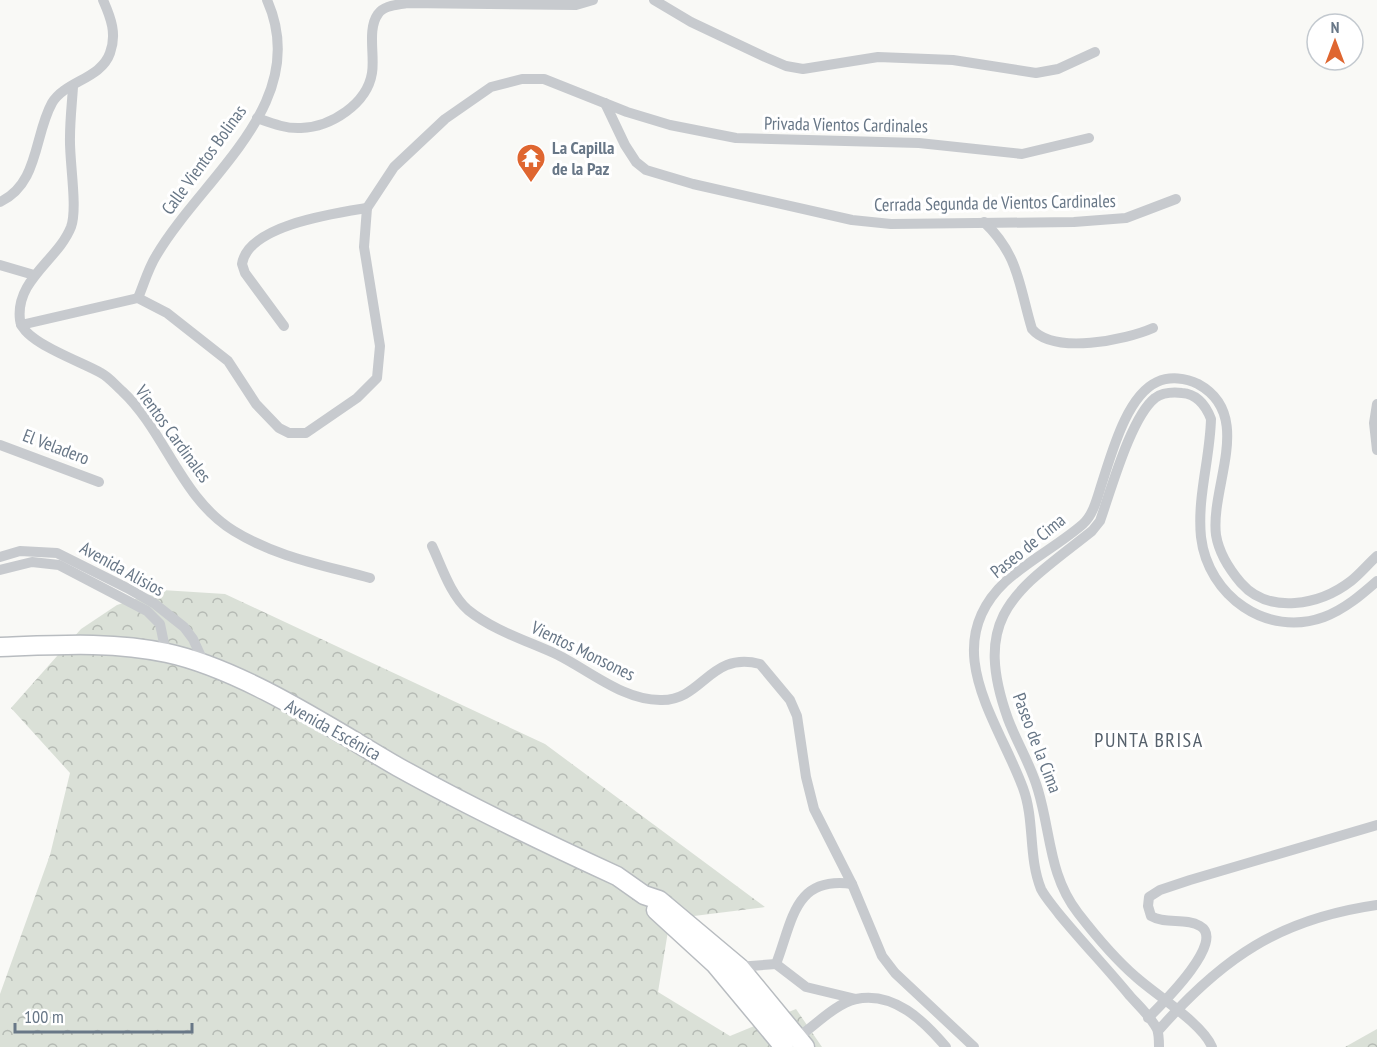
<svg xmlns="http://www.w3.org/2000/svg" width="1377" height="1047" viewBox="0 0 1377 1047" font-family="'PT Sans Narrow',sans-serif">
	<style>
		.forest { fill: url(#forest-crowns) }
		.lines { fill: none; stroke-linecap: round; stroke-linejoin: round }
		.primary-casing { stroke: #b8bcc0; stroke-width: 21 }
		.street { stroke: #c7cace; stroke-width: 10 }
		.primary { stroke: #fff; stroke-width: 18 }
		.labels { text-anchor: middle; stroke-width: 6; stroke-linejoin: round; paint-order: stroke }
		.street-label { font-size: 18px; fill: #687787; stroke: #fff }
		.poi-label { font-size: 18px; font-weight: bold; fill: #687787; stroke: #fff; text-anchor: start }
		.neighbourhood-label { font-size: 20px; letter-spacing: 1.5px; fill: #56616c; stroke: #fff }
	</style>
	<defs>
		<pattern id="forest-crowns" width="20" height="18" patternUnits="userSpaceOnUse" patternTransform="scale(1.5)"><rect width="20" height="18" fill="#dae0d7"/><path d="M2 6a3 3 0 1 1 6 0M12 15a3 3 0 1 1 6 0" fill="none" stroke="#b5bab4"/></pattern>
	</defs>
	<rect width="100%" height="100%" fill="#f9f9f6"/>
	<!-- forest -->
	<g class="forest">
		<path d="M162,590l63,4 320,150 220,163 -95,12 -12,73 72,44 66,-27 26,38h-822v-53l50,-139 20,-82 -59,-65 70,-79 36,-24z"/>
		<path d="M1377,1029v18h-32z"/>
	</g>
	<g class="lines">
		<!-- primary casing -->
		<g class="primary-casing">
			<g id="primary">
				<path d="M0,647c56,-2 112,-6 167,6 75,16 164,75 231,114 72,40 145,75 219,109l27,19 15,5 81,68 65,79"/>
				<path d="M656,910l59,54 69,83"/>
			</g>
		</g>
		<!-- street -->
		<g class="street">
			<path d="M654,0l37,22 74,35 21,9 17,3 75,-12 75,3 83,13 22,-4 37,-17"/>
			<path d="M73,87c-1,16 -3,33 -3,50 -1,23 8,71 1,90 -13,33 -56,53 -51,93 2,22 63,42 81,53 8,4 14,12 21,18 43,40 59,108 112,140 42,26 89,34 136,47"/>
			<path d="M605,103l20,42 11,17 10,8 47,14 159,36 39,4 183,-2 52,-4 50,-19"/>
			<path d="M257,118c14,5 29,11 44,10 30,-1 66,-24 71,-55 3,-17 -5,-44 6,-59 6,-9 20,-9 29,-11l169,2 17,-5"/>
			<path d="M0,202c39,-18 34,-67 52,-99 13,-22 49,-24 58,-50 7,-19 1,-35 -7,-53"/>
			<path d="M984,222c35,33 35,64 48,107 22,26 94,11 121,-1"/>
			<path d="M0,265l34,10"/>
			<path d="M138,298c6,-14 10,-29 18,-42 46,-79 157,-153 111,-256"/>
			<path d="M21,325l117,-27 29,15 61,48 28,43 23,24 10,5h17l51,-35 20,-20 3,-32 -16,-99 3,-39 27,-41 51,-48 46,-32 31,-8h22l83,33 43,13 66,13 183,5 103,11 67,-16"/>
			<path d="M284,326l-39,-53 -3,-9c6,-39 94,-51 125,-56"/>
			<path d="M1377,404l-3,19 3,27"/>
			<path d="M0,445l99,37"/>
			<path d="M432,546c10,21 18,48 36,64 26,21 60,31 90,45 32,16 66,46 104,45 41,0 48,-49 98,-36l30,36 7,16 9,61 8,32 38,75 30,72 13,17 79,74"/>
			<path d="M0,557l20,-6 37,2 70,35 28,16 29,23 9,12 11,24"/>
			<path d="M0,570l32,-8 27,3 88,46 13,13 6,29"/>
			<path d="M776,964l30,23 50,12"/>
			<path d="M737,967l39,-3c17,-44 18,-88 76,-80"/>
			<path d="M1148,1018c13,-13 79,-77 52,-92 -15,-9 -34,-1 -49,-10l-3,-10 1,-9 11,-7 30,-10 187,-55"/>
			<path d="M1158,1031c64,-73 121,-112 219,-126"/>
			<path d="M794,1040c19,-12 40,-36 62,-41 38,-8 68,22 90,48"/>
			<path d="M1159,1047c0,-6 0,-13 -2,-18 -6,-12 -18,-23 -27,-33 -23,-28 -48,-54 -71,-82 -6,-8 -14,-17 -18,-25 -13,-32 -6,-69 -18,-101 -25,-68 -86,-141 -18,-206 24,-22 54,-37 78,-58 10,-9 14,-25 18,-38 10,-30 25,-90 56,-104 13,-6 29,-4 41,2 57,31 12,102 18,151 3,18 13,34 25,48 28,32 79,22 110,-2 9,-7 17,-17 26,-25"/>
			<path d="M1212,1047c-9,-23 -56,-52 -76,-70 -21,-18 -41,-42 -58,-64 -29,-37 -27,-80 -40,-123 -7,-25 -21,-47 -30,-71 -38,-106 10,-129 84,-188l8,-10c11,-31 31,-104 55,-123 7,-5 18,-6 27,-5 15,1 24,13 29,26 -1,40 -14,78 -10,118 7,59 66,101 123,80 21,-8 37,-22 53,-36"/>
		</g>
		<!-- primary -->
		<use href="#primary" class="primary"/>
	</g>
	<!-- icons -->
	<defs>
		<g id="temple-pin" transform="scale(1.5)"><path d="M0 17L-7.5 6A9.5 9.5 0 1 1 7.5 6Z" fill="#df6630" stroke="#fff"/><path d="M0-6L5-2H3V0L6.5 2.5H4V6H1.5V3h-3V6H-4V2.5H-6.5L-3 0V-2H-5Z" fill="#fff"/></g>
	</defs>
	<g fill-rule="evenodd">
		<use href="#temple-pin" x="531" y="158"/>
	</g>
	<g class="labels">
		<!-- street labels -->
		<g class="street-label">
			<text transform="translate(846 125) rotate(1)" y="6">Privada Vientos Cardinales</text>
			<text transform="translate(204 160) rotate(-54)" y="6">Calle Vientos Bolinas</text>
			<text transform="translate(995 203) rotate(-1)" y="6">Cerrada Segunda de Vientos Cardinales</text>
			<text transform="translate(173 434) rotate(54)" y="6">Vientos Cardinales</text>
			<text transform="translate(56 447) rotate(21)" y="6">El Veladero</text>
			<text transform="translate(1028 546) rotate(-39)" y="6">Paseo de Cima</text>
			<text transform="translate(122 569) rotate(29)" y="6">Avenida Alisios</text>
			<text transform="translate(583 651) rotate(26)" y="6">Vientos Monsones</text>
			<text transform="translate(333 730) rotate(29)" y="6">Avenida Escénica</text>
			<text transform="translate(1037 743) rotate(69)" y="6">Paseo de la Cima</text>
		</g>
		<!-- poi labels -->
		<g class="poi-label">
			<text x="552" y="154">La Capilla<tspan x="552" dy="21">de la Paz</tspan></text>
		</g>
		<!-- neighbourhood labels -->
		<g class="neighbourhood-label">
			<text x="1149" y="747">PUNTA BRISA</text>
		</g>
	</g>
	<!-- north arrow -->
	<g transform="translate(1335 42)"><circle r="28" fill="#ffffff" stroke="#c3c9cf" stroke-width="1.5"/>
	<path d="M0-4.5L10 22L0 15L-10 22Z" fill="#df6630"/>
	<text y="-9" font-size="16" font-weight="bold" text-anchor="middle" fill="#687787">N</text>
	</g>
	<!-- scale -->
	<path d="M15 1023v9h177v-9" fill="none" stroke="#687787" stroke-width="3"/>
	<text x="24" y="1023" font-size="18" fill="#687787" stroke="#ffffff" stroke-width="4.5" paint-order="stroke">100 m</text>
</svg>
